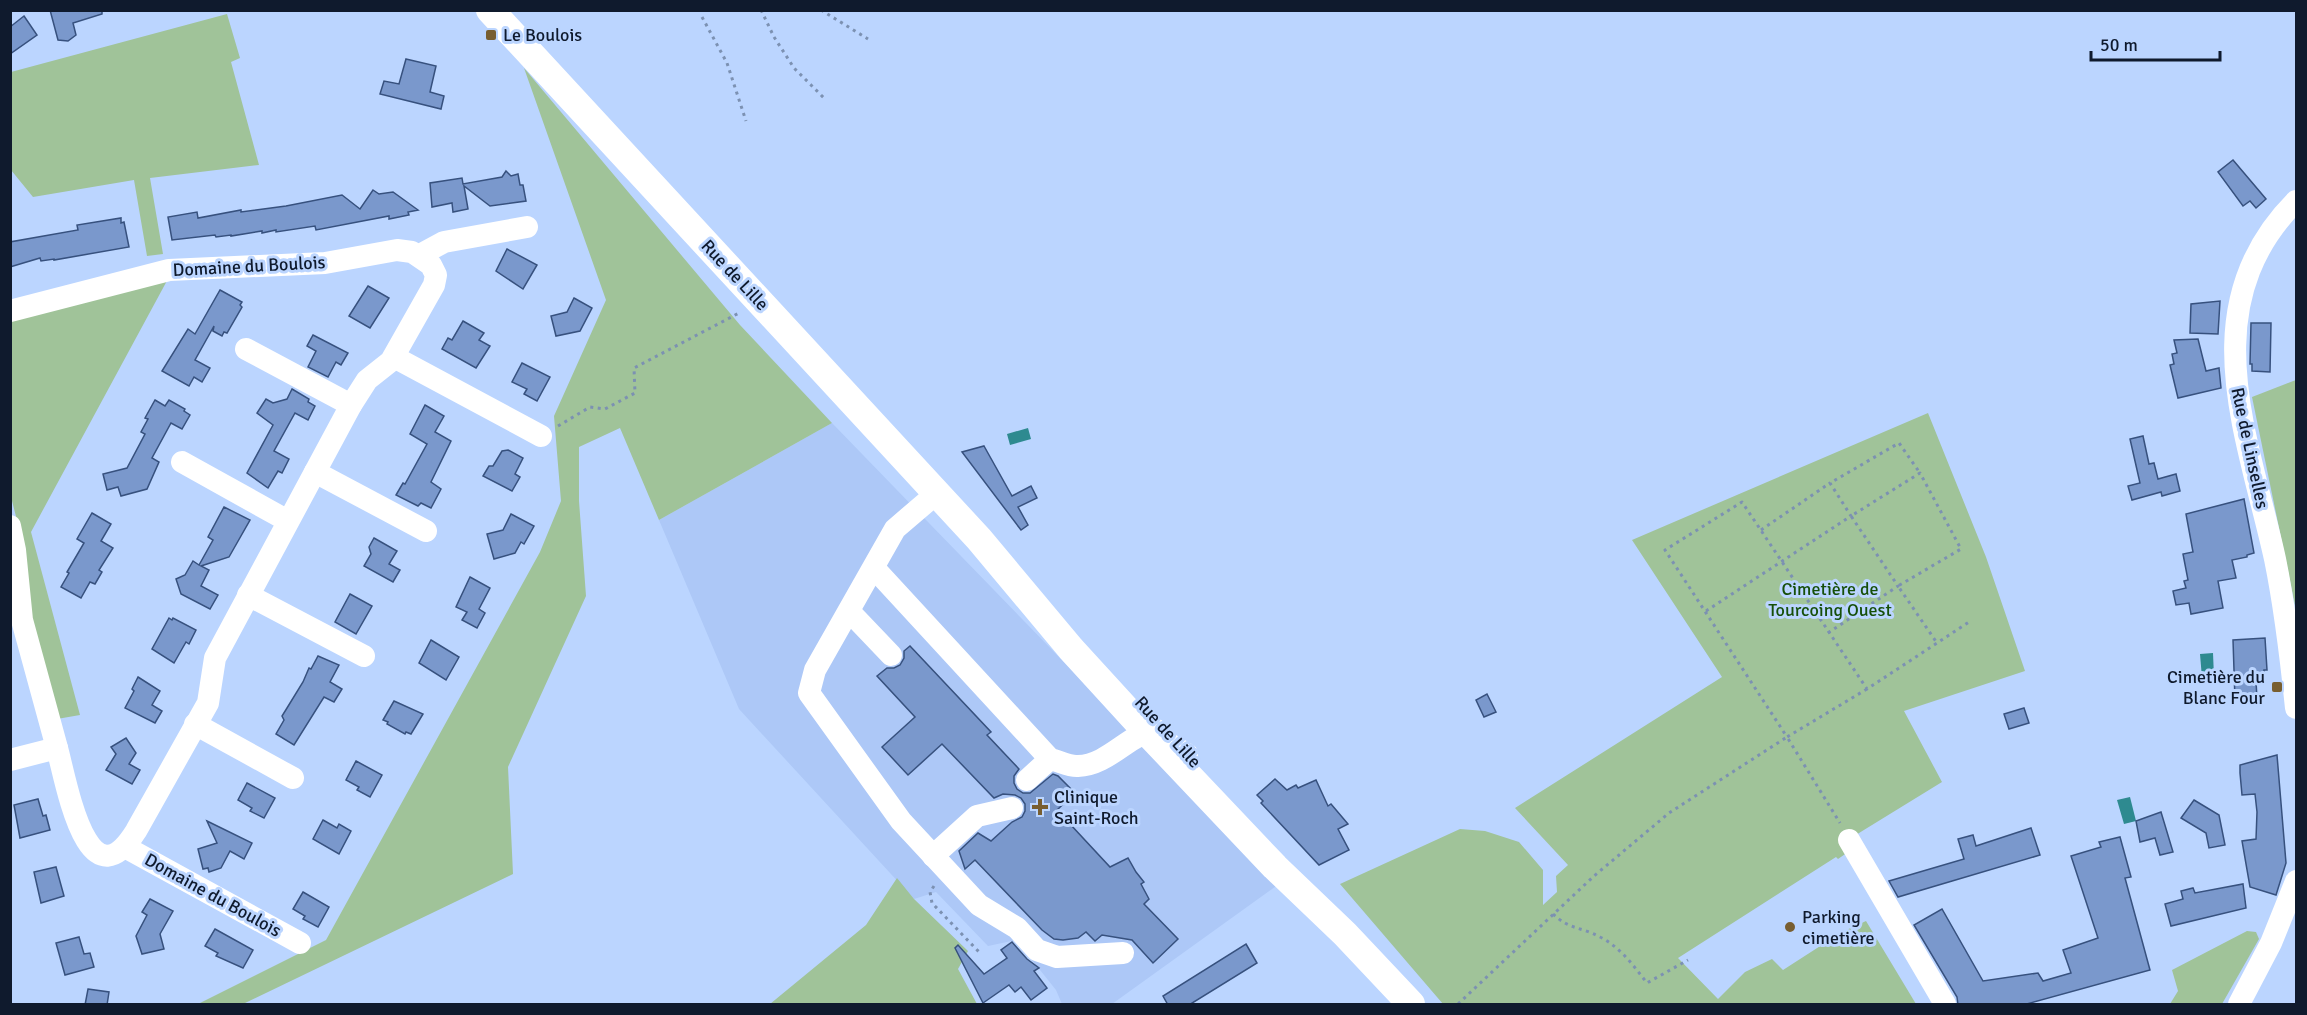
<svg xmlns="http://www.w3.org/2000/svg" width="2307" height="1015" viewBox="0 0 2307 1015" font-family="Signika,sans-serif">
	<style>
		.built { fill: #adc8f7 }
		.green { fill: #a0c399 }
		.water { fill: #2e8a90 }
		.building { fill: #7a98cc; stroke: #37517e; stroke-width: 1.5 }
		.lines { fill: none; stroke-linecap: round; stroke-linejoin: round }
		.path { stroke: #7c91b2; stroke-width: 3; stroke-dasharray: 3 4.5; stroke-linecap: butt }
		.minor { stroke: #fff; stroke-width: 22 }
		.major { stroke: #fff; stroke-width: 28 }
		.poi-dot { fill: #785e30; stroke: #bbd5ff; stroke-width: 2 }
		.labels { text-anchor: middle; stroke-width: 6; stroke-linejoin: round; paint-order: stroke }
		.poi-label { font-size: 18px; fill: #0f1a2d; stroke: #bbd5ff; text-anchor: start }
		.street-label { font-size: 18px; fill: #0f1a2d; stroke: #bbd5ff }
		.park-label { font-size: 18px; fill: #164f09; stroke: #bbd5ff }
	</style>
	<rect width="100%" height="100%" fill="#bbd5ff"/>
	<!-- built -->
	<path class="built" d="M832,423l447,461 -167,120h-50l-6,-14 -40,-50 -28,6 -52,-54 -22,7 -175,-190 -80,-189z"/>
	<!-- green -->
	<g class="green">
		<path d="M227,14l13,44 -9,4 28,103 -109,13 13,76 -16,2 -13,-76 -101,17 -22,-27v-98z"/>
		<path d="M524,68l216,257 92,98 -173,97 -39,-92 -41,19v54l7,95 -78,171 5,107 -270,130h-45l128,-64 214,-388 21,-51 -7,-85 52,-116z"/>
		<path d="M169,277l-138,255 49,183 -23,4 -29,-112 -8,-75 -9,-35 -1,-177z"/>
		<path d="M2296,380v230l-44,-213z"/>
		<path d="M1928,413l58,144 39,114 -121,40 38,71 -96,59 5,9 -13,9 -2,-2 -158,101 40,41 27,-27 27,-13 11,11 59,-38 24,-11 50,83h-473l-103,-120 120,-55 25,2 34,11 24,28v35l14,-13 -1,-16 12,-11 -53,-57 207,-131 -90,-137z"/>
		<path d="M897,878l17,21 54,52 -10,18 19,35h-207l96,-79z"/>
		<path d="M2247,931l9,1 3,7 -37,65h-52l8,-13 -6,-21z"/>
	</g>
	<!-- water -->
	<g class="water">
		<path d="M1028,428l3,11 -21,6 -3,-11z"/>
		<path d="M2213,653l1,24 -12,1 -2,-24z"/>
		<path d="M2130,797l6,24 -12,3 -7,-24z"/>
	</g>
	<!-- building -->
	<g class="building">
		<path d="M50,10h52v4l-29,9 3,12 -8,6 -10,-1z"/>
		<path d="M24,16l13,19 -27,19v-27z"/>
		<path d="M406,59l30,7 -6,26 14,4 -3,13 -61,-15 4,-13 15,3z"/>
		<path d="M2233,160l33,39 -10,9 -6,-7 -7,5 -25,-34z"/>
		<path d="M506,171l5,5 7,-2 2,11h3l3,16 -36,5 -26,-20 4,23 -15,3 -1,-9 -20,4 -2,-24 32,-5 1,6 39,-7z"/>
		<path d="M373,190l6,4 14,-2 25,18 -10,2 1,3 -20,4v-3l-73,14 -1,-4 -39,6v-2l-14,3v-2l-31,5v-1l-15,2 -1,-2 -43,5 -4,-23 29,-5 1,6 43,-8v2l45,-6 56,-11 18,14z"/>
		<path d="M121,218v5l3,-1 5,25 -75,13v-1l-13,2 -1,-3 -30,9v-25l68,-12 -1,-5z"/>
		<path d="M507,249l30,16 -14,24 -27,-18z"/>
		<path d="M368,286l21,12 -19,30 -21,-12z"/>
		<path d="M220,290l22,12 -2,3 2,2 -15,26 -3,-1 -2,4 -9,-5 1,-5 -19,34 15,8 -8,14 -8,-5 -5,9 -27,-15 26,-42 7,5z"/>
		<path d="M574,298l18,10 -12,23 -24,5 -5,-20 16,-4z"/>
		<path d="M2220,301l-2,33 -28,-1 1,-29z"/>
		<path d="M463,321l21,12 -5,7 11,6 -14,22 -34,-19 6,-11 4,2z"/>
		<path d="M2251,323h20l-1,49 -18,-1v-7h-2z"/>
		<path d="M313,335l35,18 -7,12 -5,-3 -8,15 -20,-10 8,-16 -9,-5z"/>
		<path d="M2198,339l8,32 13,-3 2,20 -43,10 -8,-33 4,-1 -2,-10 5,-1 -3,-13z"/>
		<path d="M522,363l28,14 -13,24 -13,-7 3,-5 -15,-7z"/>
		<path d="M292,389l17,10 -1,3 7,4 -7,14 -13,-7 -21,38 15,8 -7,14 -4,-2 -10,17 -21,-15 26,-48 -16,-12 9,-14 7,4 14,-4z"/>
		<path d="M155,400l10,6 4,-6 16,9 -1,2 6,4 -8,14 -11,-6 -19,35 7,4 -12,27 -26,7 -3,-9 -11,3 -4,-16 24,-6 18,-34 -4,-2 7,-13 -3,-1z"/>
		<path d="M425,405l19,11 -9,16 16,9 -20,41 10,7 -10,19 -10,-5 -3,3 -22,-11 7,-12 2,1 22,-40 -17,-10z"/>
		<path d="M2143,436l6,28 5,-1 4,16 18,-5 4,17 -18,5 -1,-4 -29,8 -4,-14 12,-3 -10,-44z"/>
		<path d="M984,446l28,50 19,-10 6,12 -19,9 10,18 -7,5 -59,-78z"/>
		<path d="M508,450l15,8 -8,16 5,3 -8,14 -29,-15 6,-10h4l9,-15z"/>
		<path d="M2244,499l10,54 -7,2v2l-15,3 4,18 -18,3 5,27 -32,6 -2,-11 -13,2 -3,-14 13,-3 -2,-7 4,-1 -5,-26 10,-2 -7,-38z"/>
		<path d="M224,507l26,13 -21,37 -28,9 8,4 -8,16 17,9 -8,14 -29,-15 -5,-15 9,-4 8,-14 6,4 14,-25 -5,-3z"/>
		<path d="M92,513l19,11 -10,17 12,7 -14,22 3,2 -7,12 -5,-2 -9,16 -20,-11 8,-14 -2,-1 17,-29 -7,-4z"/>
		<path d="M511,514l23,12 -10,18 -3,-2 -6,11 -21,6 -7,-25 16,-4z"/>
		<path d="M374,538l23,13 -8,13 11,6 -7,12 -29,-16 7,-12 -2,-7z"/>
		<path d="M470,577l20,11 -11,21 6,4 -8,15 -15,-8 5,-8 -11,-5z"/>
		<path d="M350,594l22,12 -16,28 -21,-12z"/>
		<path d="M169,618l3,2 1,-2 23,12 -7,14 -3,-2 -12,21 -22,-14z"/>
		<path d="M2265,638l2,32h-3v11h-8l1,18 -22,1 -2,-60z"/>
		<path d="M431,640l28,17 -13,23 -27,-17z"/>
		<path d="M910,646l81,86 -4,3 32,34 -5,7v7l3,6 6,4h7l23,-19 5,2 17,17 -18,17 53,57 18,-9 8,14 8,10 -3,2 8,15 -5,5 34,35 -25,24 -21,-23 -30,-5 -7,6 -9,-9 -8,6 -15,2 -9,-1 -12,-9 -67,-70 -10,9 -6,-18 19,-18 13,8 21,-19 10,-5 3,-6v-7l-4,-6 -6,-3 -12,-1 -9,4 -52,-54 -34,31 -26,-28 33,-30 -38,-41 10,-8h7l6,-3 4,-7v-7z"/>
		<path d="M318,656l21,9 -9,17 12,7 -8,13 -10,-5 -30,48 -18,-11 8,-14 -2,-4 5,-8 16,-26 6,-14 2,1z"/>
		<path d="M138,677l22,14 -8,14 10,6 -7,12 -30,-15 9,-17 -2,-2z"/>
		<path d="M1487,694l9,18 -12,5 -8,-17z"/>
		<path d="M394,701l29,13 -12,20 -5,-2 -1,2 -18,-10 1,-2 -5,-2z"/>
		<path d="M2024,708l5,15 -20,6 -5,-15z"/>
		<path d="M126,738l10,15 -7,11 11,6 -8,14 -26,-14 10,-16 -5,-7z"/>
		<path d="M2277,755l9,108 -10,32 -26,-8 -8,-46 14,-2 1,-27 -2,-18 -13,1 -2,-22v-8z"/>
		<path d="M356,761l26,14 -12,22 -13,-7 2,-3 -13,-7z"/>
		<path d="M1275,779l12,11 9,-5 2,3 18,-8 12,26 3,-2 17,20 -10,5 11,21 -30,15 -58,-62 2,-2 -6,-6z"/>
		<path d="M247,783l28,15 -11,20 -14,-7 2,-3 -14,-8z"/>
		<path d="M38,799l5,17 3,-1 4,15 -30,8 -6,-33z"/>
		<path d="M2194,800l25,15 6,30 -16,3 -3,-15 -25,-15z"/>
		<path d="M2161,812l12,40 -13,3 -5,-17 -15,4 -4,-21z"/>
		<path d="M323,820l14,8 2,-4 12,7 -12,23 -26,-15z"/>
		<path d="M207,821l45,22 -8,16 -14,-8 -9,17 -12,4 -1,-4 -5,1 -5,-20 19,-6z"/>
		<path d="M2031,828l9,27 -142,42 -9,-16 75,-22 -6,-20 15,-4 3,11z"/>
		<path d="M2120,837l11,40 -6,1 25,92 -127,35h-65l-1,-8 -43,-72 28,-16 41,72 55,-8 5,8 28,-8 -8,-23 35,-12 -27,-82 30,-9 -2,-5z"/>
		<path d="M56,867l8,29 -23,7 -7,-31z"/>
		<path d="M2243,884l3,24 -75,18 -6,-22 18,-5 -2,-8 12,-3 2,5z"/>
		<path d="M303,892l26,15 -11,20 -15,-8 2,-3 -12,-7z"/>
		<path d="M150,899l23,12 -13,23 4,15 -22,5 -6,-18 11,-21 -5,-3z"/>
		<path d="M215,929l38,21 -10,18 -27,-12 2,-3 -13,-7z"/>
		<path d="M79,937l5,17 6,-1 4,14 -29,8 -9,-32z"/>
		<path d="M1012,942l15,17 12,9 -5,3 13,17 -16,12 -10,-13 -6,5 -6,-7 -26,18 -28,-55 3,-3 26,29 23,-16 -6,-8z"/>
		<path d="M1246,944l11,19 -68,42h-21l-5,-9z"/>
		<path d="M88,989l21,3 -2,13h-22z"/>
	</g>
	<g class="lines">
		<!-- path -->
		<g class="path">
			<path d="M761,10l13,27 20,31 31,31"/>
			<path d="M821,10l47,29"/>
			<path d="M702,17l25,46 19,58"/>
			<path d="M558,426l32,-19 15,2 30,-16 -1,-25 105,-55"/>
			<path d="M1761,530l69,-47"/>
			<path d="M1706,611l145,-95 -21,-33 69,-40 21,30"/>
			<path d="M1828,633l70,-47 -47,-70 69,-43 41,76 -63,37 39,57"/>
			<path d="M1867,689l-80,48 -122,-187 77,-48 125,187 102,-67"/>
			<path d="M934,886l-4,6 2,11 48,50"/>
			<path d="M1553,914c17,16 29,13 47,23 20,10 33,28 47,46l41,-23"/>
			<path d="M1458,1004l136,-128 75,-63 118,-76 53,86"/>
		</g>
		<!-- minor -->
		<g class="minor">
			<path d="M2296,201c-105,105 -48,235 -21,358 10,49 16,100 21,149"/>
			<path d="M420,255l24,-13 83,-15"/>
			<path d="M10,311l159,-41 156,-7 72,-13 15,2 19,13 5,10 -2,10 -43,76 -24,19 -16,25 -136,253 -7,45 -72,128c-49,78 -70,-51 -79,-83l-47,12"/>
			<path d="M246,349l105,56"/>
			<path d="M394,357l147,79"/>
			<path d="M182,462l106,59"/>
			<path d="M315,472l111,59"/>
			<path d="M937,493l-42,36 -80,141 -6,23 92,128 78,84 38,23 20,22 20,7 66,-4"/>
			<path d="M10,526l5,24 7,70 35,128"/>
			<path d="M874,568l176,191c9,2 20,8 28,7 30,-1 49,-30 77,-37l13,14 19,11"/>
			<path d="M248,595l116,61"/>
			<path d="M849,611l42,44"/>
			<path d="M195,724l98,54"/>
			<path d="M1027,780l23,-21"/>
			<path d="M1849,840l96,164"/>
			<path d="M125,847l175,96"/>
			<path d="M933,856l44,-40 35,-8"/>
			<path d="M2239,1004l32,-61 25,-62"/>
		</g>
		<!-- major -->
		<path class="major" d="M490,10l489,529 92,110 75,82 129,136 70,67 66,70"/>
	</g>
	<!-- markers -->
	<g class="poi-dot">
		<rect x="485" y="29" width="12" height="12" rx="3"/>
		<rect x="2271" y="681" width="12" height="12" rx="3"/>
		<path d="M1037 798h6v6h6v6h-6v6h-6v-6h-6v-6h6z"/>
		<circle cx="1790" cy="927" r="6"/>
	</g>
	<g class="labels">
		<!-- poi labels -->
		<g class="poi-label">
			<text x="503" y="41">Le Boulois</text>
			<text x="2265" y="683" text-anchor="end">Cimetière du<tspan x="2265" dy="21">Blanc Four</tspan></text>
			<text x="1054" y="803">Clinique<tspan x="1054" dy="21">Saint-Roch</tspan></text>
			<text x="1802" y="923">Parking<tspan x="1802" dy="21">cimetière</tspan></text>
		</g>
		<!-- street labels -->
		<g class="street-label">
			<text transform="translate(249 266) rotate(-3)" y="6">Domaine du Boulois</text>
			<text transform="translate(735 275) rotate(47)" y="6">Rue de Lille</text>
			<text transform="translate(2250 448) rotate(78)" y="6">Rue de Linselles</text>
			<text transform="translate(1168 732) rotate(48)" y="6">Rue de Lille</text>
			<text transform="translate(213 895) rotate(29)" y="6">Domaine du Boulois</text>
		</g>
		<!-- park labels -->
		<g class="park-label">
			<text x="1830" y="595">Cimetière de<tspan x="1830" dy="21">Tourcoing Ouest</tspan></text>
		</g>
	</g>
	<!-- border -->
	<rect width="2307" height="1015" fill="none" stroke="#0f1a2d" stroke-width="24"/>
	<!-- scale -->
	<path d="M2091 51v9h129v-9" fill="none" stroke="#0f1a2d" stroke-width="3"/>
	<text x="2100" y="51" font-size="18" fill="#0f1a2d" stroke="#bbd5ff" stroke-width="4.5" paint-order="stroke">50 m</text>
</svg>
